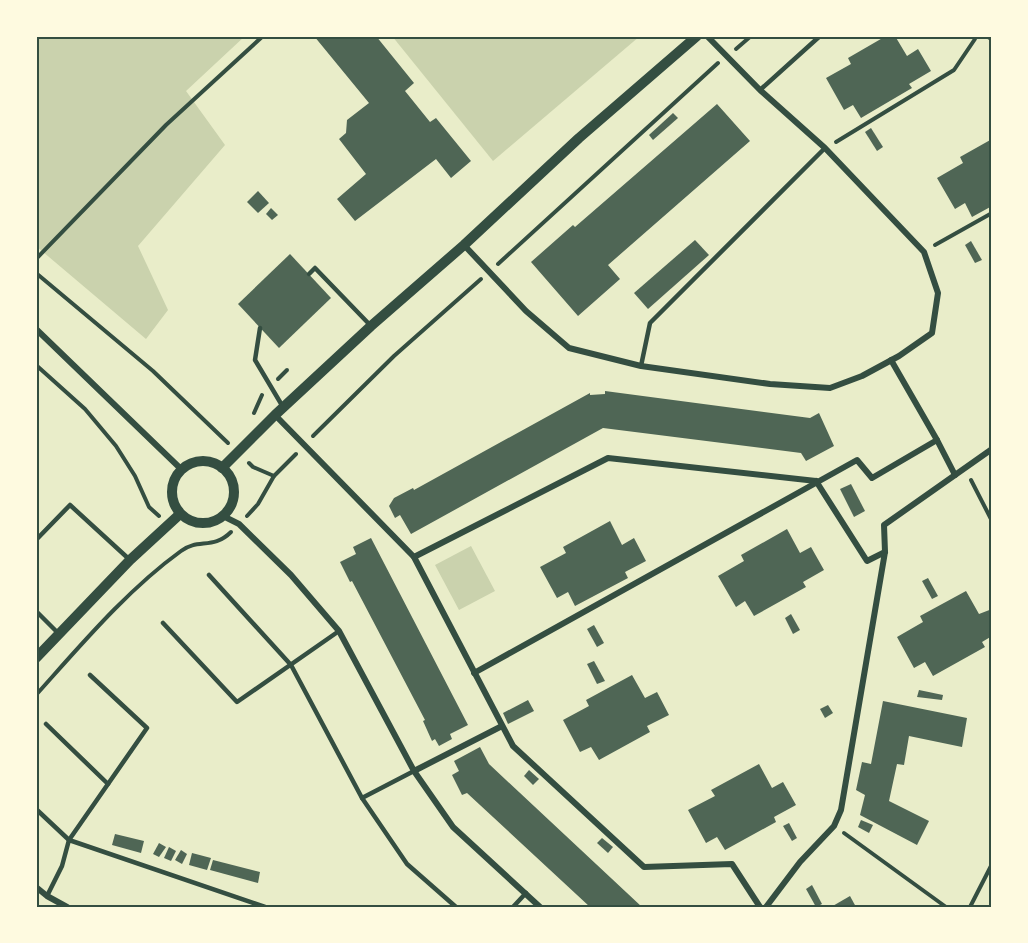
<svg xmlns="http://www.w3.org/2000/svg" width="1028" height="943" viewBox="0 0 1028 943" font-family="Poppins,sans-serif">
	<style>
		.green { fill: #cad2ad }
		.building { fill: #4f6655 }
		.lines { fill: none; stroke-linecap: round; stroke-linejoin: round }
		.path { stroke: #344e41; stroke-width: 4 }
		.service { stroke: #344e41; stroke-width: 4.5 }
		.minor { stroke: #344e41; stroke-width: 6 }
		.tertiary { stroke: #344e41; stroke-width: 10 }
		.neatline { fill: none; stroke: #344e41; stroke-width: 2 }
	</style>
	<rect width="100%" height="100%" fill="#e9edc9"/>
	<!-- green -->
	<g class="green">
		<path d="M36,36h209l-59,55 39,54 -87,101 30,64 -22,29 -110,-93z"/>
		<path d="M392,36h248l-147,125z"/>
		<path d="M471,546l24,45 -36,19 -24,-45z"/>
	</g>
	<!-- building -->
	<g class="building">
		<path d="M314,36h62l38,47 -9,8 25,31 6,-4 35,43 -20,17 -15,-19 -81,62 -18,-22 29,-25 -27,-35 7,-6 1,-13 22,-17z"/>
		<path d="M886,36h9l12,20 11,-7 13,22 -22,13 3,4 -51,30 -8,-13 -9,5 -18,-32 25,-14 -3,-6z"/>
		<path d="M717,104l33,37 -142,124 12,14 -42,37 -47,-54 42,-37 2,2z"/>
		<path d="M673,113l5,5 -25,22 -4,-5z"/>
		<path d="M871,128l12,19 -6,4 -12,-19z"/>
		<path d="M992,139v67l-20,11 -7,-14 -10,6 -18,-31 26,-15 -3,-6z"/>
		<path d="M258,191l11,12 -11,10 -11,-11z"/>
		<path d="M271,208l7,7 -6,5 -6,-6z"/>
		<path d="M695,240l14,15 -61,54 -14,-16z"/>
		<path d="M971,241l11,19 -7,3 -10,-18z"/>
		<path d="M290,254l41,44 -52,50 -41,-44z"/>
		<path d="M605,391l205,27 9,-5 15,33 -28,15 -5,-8 -198,-25 -192,106 -11,-19 -5,3 -6,-12 5,-8 19,-10 1,2 176,-97v2l15,-1z"/>
		<path d="M851,484l14,27 -11,6 -14,-28z"/>
		<path d="M610,521l12,24 12,-7 12,23 -21,11 3,6 -53,28 -7,-14 -11,6 -17,-31 26,-14 -3,-6z"/>
		<path d="M787,529l13,24 11,-6 13,23 -21,12 3,5 -52,29 -9,-15 -9,6 -18,-31 26,-15 -3,-6z"/>
		<path d="M371,538l97,187 -18,9 2,5 -13,7 -4,-7 -3,2 -9,-20 2,-1 -73,-139 -2,1 -10,-20 16,-8 -3,-7z"/>
		<path d="M928,578l10,18 -6,3 -10,-18z"/>
		<path d="M966,591l13,23 13,-5v27l-10,6 3,5 -52,29 -8,-14 -11,6 -17,-31 26,-15 -3,-6z"/>
		<path d="M791,614l9,16 -7,4 -8,-16z"/>
		<path d="M594,625l10,18 -7,4 -10,-18z"/>
		<path d="M594,661l11,20 -8,3 -10,-20z"/>
		<path d="M632,675l13,23 12,-6 12,23 -22,11 3,6 -51,28 -8,-13 -11,5 -17,-32 26,-14 -3,-6z"/>
		<path d="M919,690l24,5 -1,5 -25,-3z"/>
		<path d="M528,700l6,11 -26,13 -5,-11z"/>
		<path d="M883,701l84,17 -5,29 -53,-11 -5,29 -7,-1 -8,37 40,20 -12,24 -57,-30 5,-20 -9,-5 6,-28 9,2z"/>
		<path d="M828,705l5,8 -8,5 -5,-9z"/>
		<path d="M480,747l9,17 153,143h-52l-123,-114 -5,2 -10,-20 7,-4 -5,-10z"/>
		<path d="M759,764l13,24 11,-6 13,23 -22,12 2,5 -51,28 -8,-13 -11,6 -18,-33 27,-14 -4,-6z"/>
		<path d="M529,770l10,9 -6,6 -9,-9z"/>
		<path d="M861,820l12,5 -4,8 -11,-6z"/>
		<path d="M789,823l8,15 -5,3 -9,-15z"/>
		<path d="M115,834l29,7 -3,12 -29,-8z"/>
		<path d="M602,838l11,9 -5,6 -11,-10z"/>
		<path d="M159,843l7,4 -7,10 -6,-3z"/>
		<path d="M169,847l7,4 -5,10 -7,-3z"/>
		<path d="M181,850l6,4 -5,10 -7,-4z"/>
		<path d="M192,853l19,5 -4,12 -18,-5z"/>
		<path d="M213,860l47,12 -2,11 -48,-13z"/>
		<path d="M812,885l10,19 -6,3 -10,-18z"/>
		<path d="M850,896l6,11h-25z"/>
	</g>
	<g class="lines">
		<!-- path -->
		<g class="path">
			<path d="M736,49l15,-13"/>
			<path d="M836,142l118,-72 21,-31"/>
			<path d="M935,245l57,-32"/>
			<path d="M36,259l130,-134 97,-89"/>
			<path d="M498,264l220,-201"/>
			<path d="M36,273l117,98 75,72"/>
			<path d="M36,365l49,44 31,37 19,30 14,31 10,9"/>
			<path d="M278,379l9,-9"/>
			<path d="M254,413l8,-18"/>
			<path d="M313,436l81,-80 87,-77"/>
			<path d="M249,463l4,4 21,9"/>
			<path d="M971,480l21,41"/>
			<path d="M247,516l11,-12 16,-28 22,-22"/>
			<path d="M36,695c44,-49 91,-105 145,-144 17,-13 32,-1 50,-19"/>
			<path d="M844,833l102,74"/>
			<path d="M970,907l22,-43"/>
		</g>
		<!-- service -->
		<g class="service">
			<path d="M987,36l5,3"/>
			<path d="M760,90l60,-54"/>
			<path d="M309,274l6,-6 56,58"/>
			<path d="M260,328l-5,32 28,47"/>
			<path d="M641,366l9,-43 175,-175"/>
			<path d="M36,540l34,-35 60,55"/>
			<path d="M209,575l82,90 71,133 45,66 49,43"/>
			<path d="M36,611l23,23"/>
			<path d="M163,623l74,79 102,-71"/>
			<path d="M46,724l62,60"/>
			<path d="M362,798l52,-27"/>
			<path d="M36,809l33,31 196,67"/>
			<path d="M47,896l15,-30 7,-26 78,-112 -57,-53"/>
			<path d="M513,907l13,-14"/>
		</g>
		<!-- minor -->
		<g class="minor">
			<path d="M464,245l62,66 43,37 72,18 129,18 60,4 32,-12 37,-20 33,-23 6,-40 -14,-41 -99,-104 -65,-58 -53,-54"/>
			<path d="M36,329l145,140"/>
			<path d="M275,415l139,142 99,189 131,121 88,-3 28,43"/>
			<path d="M937,440l18,35"/>
			<path d="M816,481l51,80 18,-9"/>
			<path d="M223,516l16,8 52,51 48,56 75,140 39,56 87,80"/>
			<path d="M414,557l194,-99 208,23"/>
			<path d="M474,673l383,-213 15,18 65,-38 -46,-80"/>
			<path d="M414,771l88,-45"/>
			<path d="M36,887l11,9 20,11"/>
			<path d="M766,907l34,-45 34,-36 7,-16 44,-258 -1,-27 108,-76"/>
		</g>
		<!-- tertiary -->
		<g class="tertiary">
			<circle cx="203" cy="492" r="31"/>
			<path d="M222,468l53,-53 96,-89 93,-81 115,-107 118,-102"/>
			<path d="M36,658l94,-98 50,-46"/>
		</g>
	</g>
	<!-- border -->
	<rect width="1028" height="943" fill="none" stroke="#fefae0" stroke-width="75"/>
	<rect x="38" y="38" width="952" height="868" class="neatline"/>
</svg>
